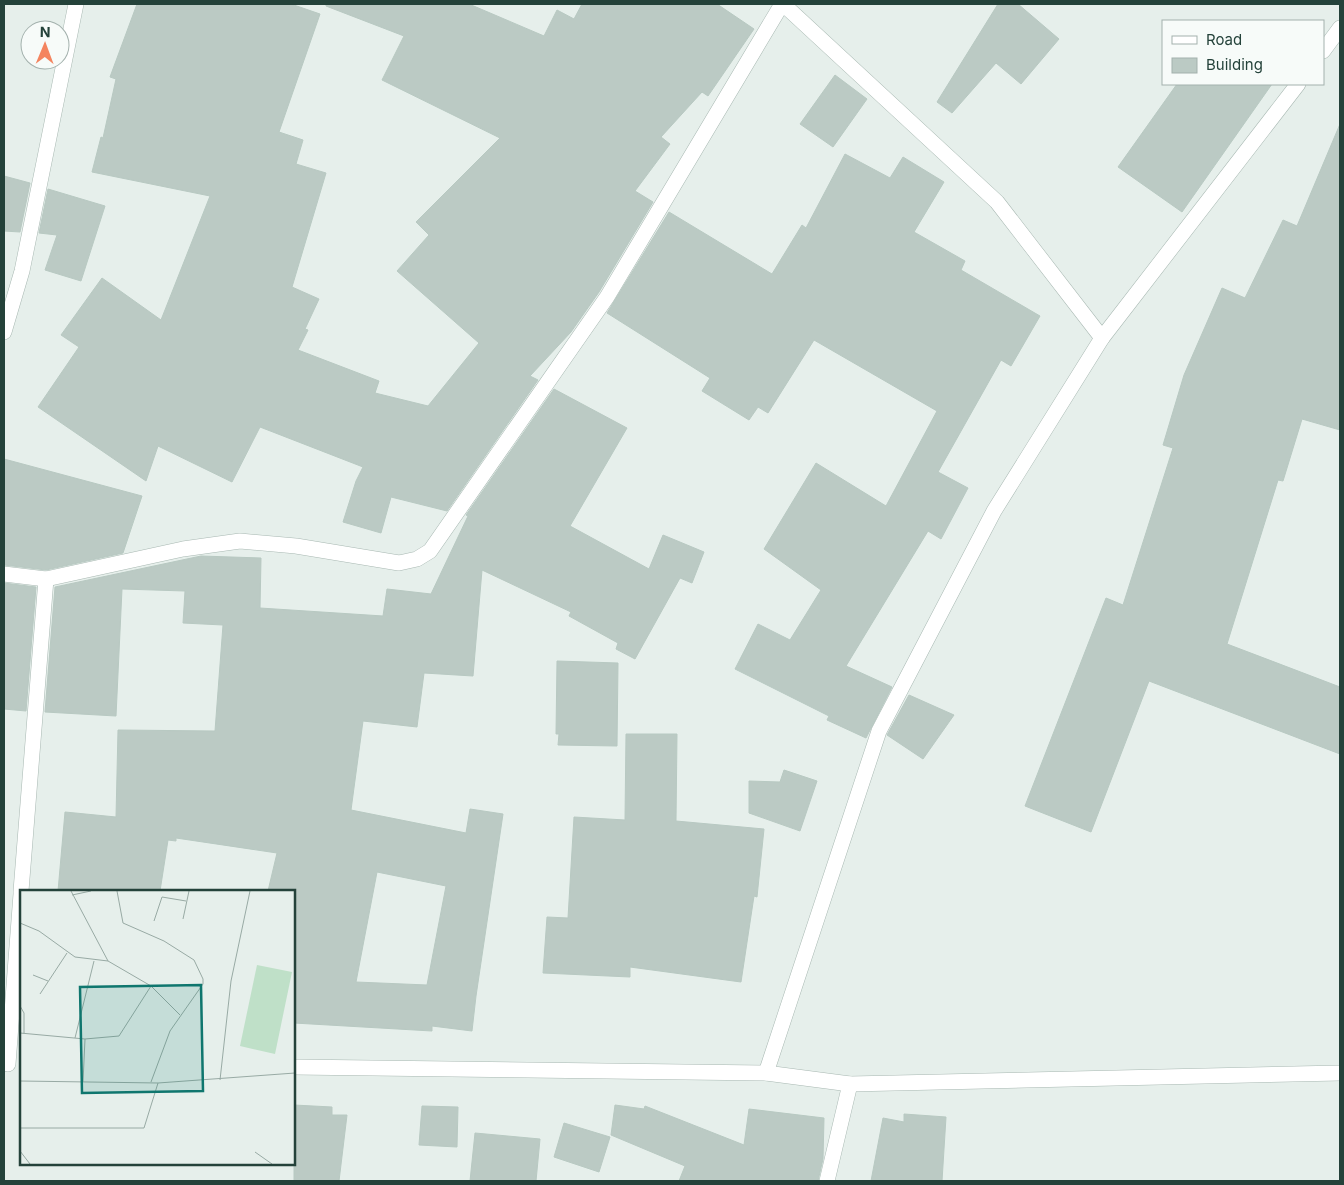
<svg xmlns="http://www.w3.org/2000/svg" width="1344" height="1185" viewBox="0 0 1344 1185" font-family="Inter,sans-serif">
	<style>
		.building { fill: #bbcac4; stroke: #b8c9c2; fill-rule: evenodd }
		.lines { fill: none; stroke-linecap: round; stroke-linejoin: round }
		.minor-casing { stroke: #a8b8b2; stroke-width: 16 }
		.minor { stroke: #fff; stroke-width: 15 }
		.inset-road { fill: none; stroke: #98aaa4; stroke-width: 1 }
		.view { fill: #0f766e; fill-opacity: 0.15; stroke: #0f766e; stroke-width: 2.5 }
		.inset-edge { fill: none; stroke: #24423a; stroke-width: 2.5 }
	</style>
	<rect width="100%" height="100%" fill="#e6efeb"/>
	<!-- building -->
	<g class="building">
		<path d="M137,4h154l29,10 -41,118 24,8 -7,24 30,9 -34,114 27,12 -14,30 3,1 -10,20 81,31 -4,12 53,13 51,-63 -82,-72 32,-36 -13,-13 84,-84 -118,-58 22,-44 -78,-30v-2h143l75,32 13,-26 17,9 8,-15h135l37,25 -46,67 -6,-4 -41,45 9,7 -35,47 18,11 -54,90 -28,40 -41,44 8,4 -91,131 -56,-14 -10,36 -38,-11 13,-41 7,-14 -103,-40 -28,55 -74,-36 -12,35 -108,-74 41,-60 -18,-12 41,-57 59,42 49,-124 -118,-24 9,-35 2,1 13,-59 -6,-2z"/>
		<path d="M998,4h20l41,35 -38,45 -25,-21 -44,50 -15,-11z"/>
		<path d="M835,75l32,24 -34,48 -33,-23z"/>
		<path d="M1177,84h95l-90,128 -64,-45z"/>
		<path d="M1340,124v306l-38,-11 -19,62 -5,-1 -51,164 113,43v67l-191,-73 -58,151 -66,-26 81,-208 17,7 50,-157 -10,-3 21,-70 38,-87 23,10 38,-78 14,6z"/>
		<path d="M845,154l45,24 13,-21 41,25 -30,50 51,29 -4,9 79,46 -29,50 -10,-6 -63,112 30,16 -27,51 -13,-8 -82,135 46,21 -26,51 -39,-18 2,-4 -94,-47 23,-45 32,16 31,-50 -57,-41 52,-86 70,43 51,-95 -123,-71 -46,73 -10,-6 -9,13 -47,-29 8,-13 -103,-65 62,-101 103,62 30,-49 4,3z"/>
		<path d="M4,176l26,7 -10,49 -16,-1z"/>
		<path d="M48,189l57,17 -24,75 -36,-11 12,-35 -18,-2z"/>
		<path d="M554,389l73,39 -57,98 79,43 14,-34 41,17 -12,31 -12,-5 -45,81 -19,-10 2,-6 -49,-27 2,-4 -89,-42 -9,106 -49,-3 -7,54 -54,-6 -12,89 115,23 4,-24 33,5 -27,182 -4,35 -40,-5v5l-138,-8v-132h-26l9,-38 -101,-15v3l-8,-1 -8,51h-102l7,-79 51,5 2,-87 97,1 8,-106 -40,-2 2,-32 -63,-2 -6,127 -71,-4 10,-125 146,-31 60,2 -1,50 123,8 4,-27 44,5 37,-78 -2,-1zM377,872l69,14 -19,99 -71,-3z"/>
		<path d="M4,459l138,37 -19,57 -77,17 -42,-5z"/>
		<path d="M4,583l32,4 -10,124 -22,-2z"/>
		<path d="M557,661l61,2 -1,83 -59,-1 1,-11h-3z"/>
		<path d="M909,695l45,20 -31,44 -36,-24z"/>
		<path d="M626,734h51l-1,87 88,8 -7,68 -3,-1 -13,86 -111,-15v10l-87,-4 4,-56 21,1 6,-101 51,3z"/>
		<path d="M784,770l33,11 -17,50 -51,-18v-32l31,1z"/>
		<path d="M294,1105l38,2v8h15l-8,66h-45z"/>
		<path d="M615,1105l29,4 1,-3 99,39 5,-36 75,9 -1,41 -5,22h-139l6,-15 -74,-31z"/>
		<path d="M422,1106l36,1 -1,40 -38,-2z"/>
		<path d="M904,1114l42,3 -4,64h-71l12,-63 21,4z"/>
		<path d="M564,1123l46,14 -11,35 -45,-15z"/>
		<path d="M475,1133l65,6 -4,42h-66z"/>
	</g>
	<g class="lines">
		<!-- minor casing -->
		<g class="minor-casing">
			<g id="minor">
				<path d="M783,4l214,198 105,136"/>
				<path d="M1323,51l17,-23"/>
				<path d="M4,332l18,-61 54,-267"/>
				<path d="M4,574l42,5 137,-30 57,-8 56,5 103,17 18,-4 13,-8 177,-254 175,-293"/>
				<path d="M21,891l25,-312"/>
				<path d="M8,1064l13,-170"/>
				<path d="M294,1067l472,6 84,11 490,-11"/>
				<path d="M766,1073l113,-342 115,-220 108,-173 196,-254"/>
				<path d="M827,1181l23,-97"/>
			</g>
		</g>
		<!-- minor -->
		<use href="#minor" class="minor"/>
	</g>
	<!-- overview -->
	<g transform="translate(20 890)">
		<rect width="275" height="275" fill="#e6efeb"/>
		<path d="M237,75l35,7 -17,82 -35,-8z" fill="#bfe0c8"/>
		<path class="inset-road" d="M51,1l37,70 43,25 29,29M97,1l6,32 41,18 30,19 9,19v5l-33,47 -19,51M52,5l19,-4M163,29l6,-28M134,31l8,-24 24,4M0,33l19,8 36,26 33,4M13,85l15,6M20,104l27,-41M0,116l4,7v21M0,143l65,6 34,-3 32,-50M55,148l19,-77M200,190l11,-99 19,-90M0,191l138,2 137,-10M63,192l2,-43M0,238h124l14,-45M0,261l10,13M235,262l17,12"/>
		<path class="view" d="M181,95l2,106 -121,2 -2,-106z"/>
		<rect width="275" height="275" class="inset-edge"/>
	</g>
	<!-- border -->
	<rect width="1344" height="1185" fill="none" stroke="#24423a" stroke-width="10"/>
	<!-- legend -->
	<rect x="1162" y="20" width="162" height="65" fill="#f7fbf9" stroke="#a3b1ad"/>
	<rect x="1172" y="36" width="25" height="8" fill="#ffffff" stroke="#a3b1ad"/>
	<text x="1206" y="45" font-size="15" fill="#24423a">Road</text>
	<rect x="1172" y="58" width="25" height="15" fill="#bbcac4" stroke="#a3b1ad"/>
	<text x="1206" y="70" font-size="15" fill="#24423a">Building</text>
	<!-- north arrow -->
	<g transform="translate(45 45) rotate(1)"><circle r="24" fill="#f7fbf9" stroke="#a3b1ad"/>
	<path d="M0-4L9 19L0 12L-9 19Z" fill="#f4845f"/>
	<text y="-8" font-size="14" font-weight="bold" text-anchor="middle" fill="#24423a">N</text>
	</g>
</svg>
